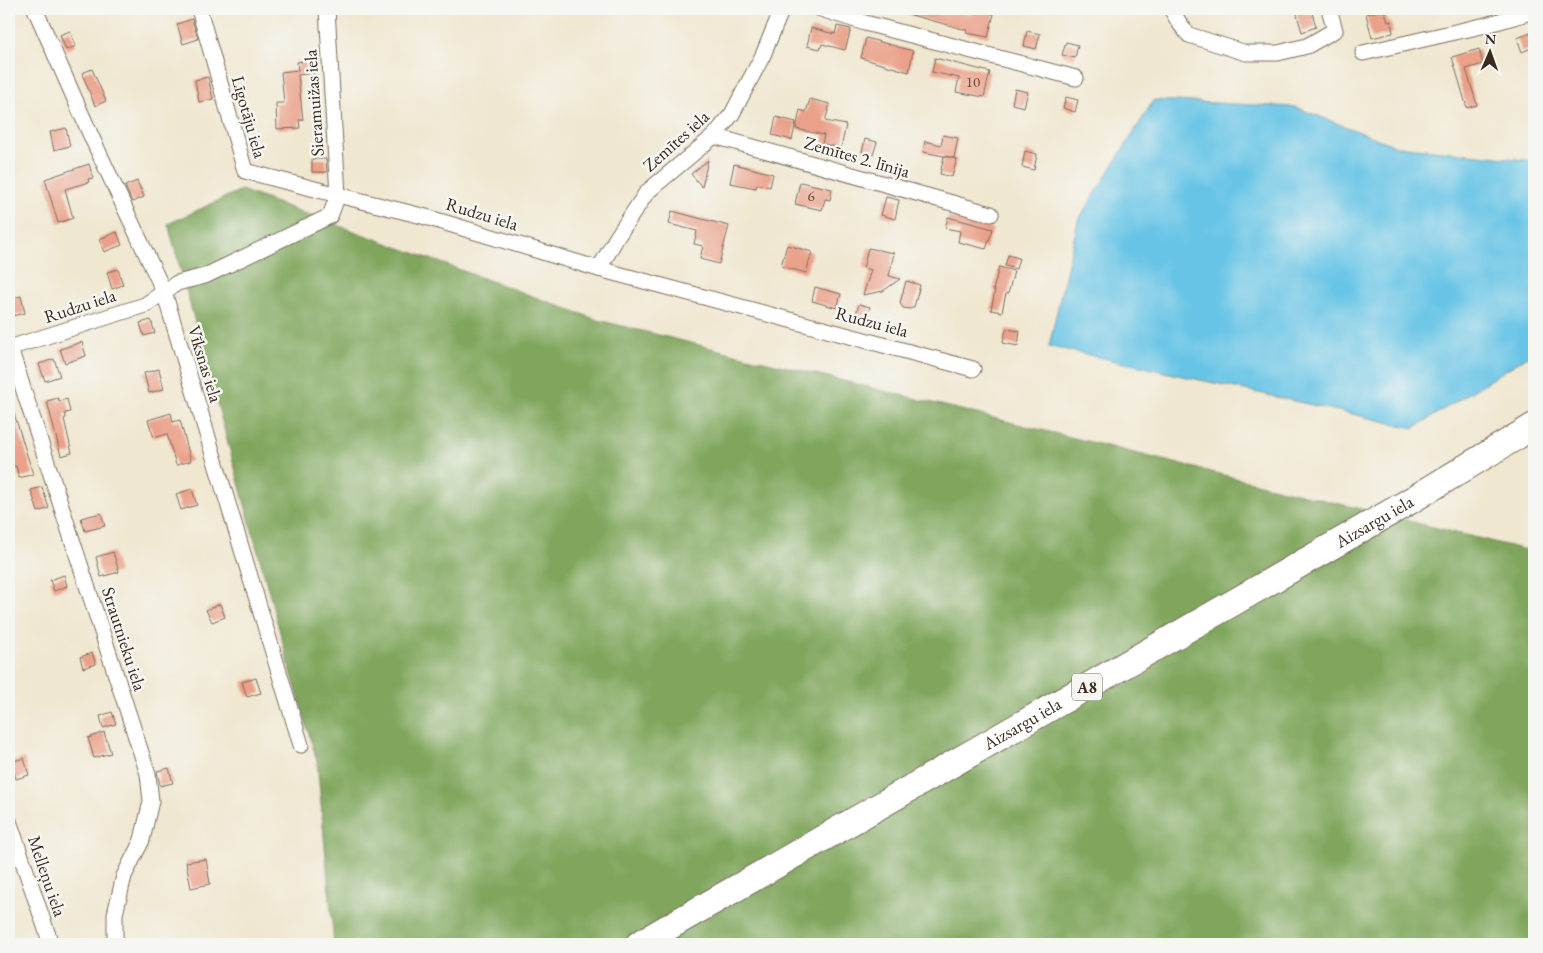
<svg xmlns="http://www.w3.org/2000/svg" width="1543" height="953" viewBox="0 0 1543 953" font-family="'EB Garamond',serif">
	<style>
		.forest { fill: #7fa65c; stroke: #5d683d }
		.water { fill: #68c4e6; stroke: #527782 }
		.building { fill: #eaa089 }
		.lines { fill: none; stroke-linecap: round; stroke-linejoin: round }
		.street-casing { stroke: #7a6c5c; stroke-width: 17 }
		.highway-casing { stroke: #7a6c5c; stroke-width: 28 }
		.street { stroke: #fff; stroke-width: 15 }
		.highway { stroke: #fff; stroke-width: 26 }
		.labels { text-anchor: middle; stroke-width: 5; stroke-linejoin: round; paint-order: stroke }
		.number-label { font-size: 15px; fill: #674839 }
		.shield { fill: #f6f6f2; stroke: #73675e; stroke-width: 1 }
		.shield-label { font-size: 16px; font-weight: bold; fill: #3b2a1e }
		.street-label { font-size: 18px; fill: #3b2a1e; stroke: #f6f6f2 }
	</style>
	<rect width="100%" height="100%" fill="#f6f6f2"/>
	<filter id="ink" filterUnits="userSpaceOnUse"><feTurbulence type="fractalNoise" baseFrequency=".02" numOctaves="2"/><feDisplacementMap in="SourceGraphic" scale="10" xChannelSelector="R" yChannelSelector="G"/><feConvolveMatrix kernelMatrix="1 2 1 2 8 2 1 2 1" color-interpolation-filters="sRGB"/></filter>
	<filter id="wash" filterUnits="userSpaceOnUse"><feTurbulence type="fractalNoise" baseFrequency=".0096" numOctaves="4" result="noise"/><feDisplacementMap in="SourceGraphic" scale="20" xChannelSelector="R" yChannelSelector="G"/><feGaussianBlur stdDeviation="1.12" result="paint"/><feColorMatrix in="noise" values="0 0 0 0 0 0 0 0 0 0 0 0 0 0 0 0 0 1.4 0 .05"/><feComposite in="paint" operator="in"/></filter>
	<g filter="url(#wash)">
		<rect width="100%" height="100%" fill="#f0e7d0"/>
		<!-- forest -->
		<path class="forest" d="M241,190l357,130 936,232v392h-1200l-17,-183 -30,-103 -119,-434z"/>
		<!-- water -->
		<path class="water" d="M1154,100l141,7 101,39 138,15v191l-120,76 -365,-82 29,-125z"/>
		<g id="blocks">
			<!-- building -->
			<g class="building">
				<path d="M900,9h49l22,5 1,-5 22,5 -6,23 -22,-4 1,-3 -67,-18z"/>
				<path d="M1303,9h8l5,18 -14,5 -6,-21z"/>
				<path d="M1384,9l4,13 3,-1 2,12 -21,5 -6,-24z"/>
				<path d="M192,19l6,20 -15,5 -6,-20z"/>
				<path d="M837,26l14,3 -6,21 -23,-6 -2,5 -13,-3 4,-18 24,6z"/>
				<path d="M70,31l6,15 -10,4 -6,-15z"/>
				<path d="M1027,31l13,3 -4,15 -12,-3z"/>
				<path d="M1534,32v15l-12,5 -5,-14z"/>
				<path d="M866,38l47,13 -4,21 -48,-14z"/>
				<path d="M1066,42l12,3 -3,13 -13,-3z"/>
				<path d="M1479,49l4,15 -17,5 11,36 -10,3 -15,-51z"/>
				<path d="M935,58l55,14 -6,25 -28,-5 3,-14 -27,-6z"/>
				<path d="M313,60l2,13 -17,2 5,45h-4l1,8 -23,1 -1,-26h8l-3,-31 17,-2 -1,-8z"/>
				<path d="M92,69l14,32 -11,5 -13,-33z"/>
				<path d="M208,77l5,22 -14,3 -4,-22z"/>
				<path d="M1015,89l13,3 -4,15 -12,-3z"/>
				<path d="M1066,97l12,3 -3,12 -12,-4z"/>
				<path d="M810,99l20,5 -5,17 21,4 -5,23 -19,-4 2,-9 -28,-6 4,-19 6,2z"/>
				<path d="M776,117l20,5 -4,18 -20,-5z"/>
				<path d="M66,128l4,18 -16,4 -4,-18z"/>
				<path d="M943,135l15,3 -4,20 -31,-6 2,-11 16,4z"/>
				<path d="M865,139l12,3 -4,13 -11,-3z"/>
				<path d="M1025,151l12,3 -3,16 -12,-3z"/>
				<path d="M944,156l13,3 -5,18 -12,-3z"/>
				<path d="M312,159h14l1,13h-15z"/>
				<path d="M708,160l-6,27 -11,-13z"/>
				<path d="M89,164l4,14 -5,1 1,3 -24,7 8,29 -15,5 -13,-44z"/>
				<path d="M734,164l39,10 -3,13 -13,-3 -1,4 -26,-5z"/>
				<path d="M137,181l7,16 -12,5 -7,-16z"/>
				<path d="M800,182l32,7 -2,11 -5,-1 -3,11 -27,-6z"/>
				<path d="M886,197l13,3 -4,19 -14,-4z"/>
				<path d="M672,211l57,15 -10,38 -19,-5 3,-13 -9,-2 3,-13 -28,-7z"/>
				<path d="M948,217l45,12 -7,20 -28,-7 2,-11 -15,-3z"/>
				<path d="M117,232l5,13 -18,7 -5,-13z"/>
				<path d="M787,245l25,7 -6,21 -25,-7z"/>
				<path d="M868,248l26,5 -5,23 11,3 -17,12 -20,4 8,-25 -8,-2z"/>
				<path d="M1008,255l11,3 -3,11 -11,-3z"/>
				<path d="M999,267l15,4 -6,23 -2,-1 -4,19 -11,-2 4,-20h-2z"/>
				<path d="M118,269l5,16 -11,4 -5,-17z"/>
				<path d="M906,281l14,4 -6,22 -4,2 -7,-1 -3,-5z"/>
				<path d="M815,287l26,7 -4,14 -25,-7z"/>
				<path d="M21,296l4,17 -13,3 -3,-17z"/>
				<path d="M859,304l11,3 -3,10 -11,-3z"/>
				<path d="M151,320l4,13 -11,3 -4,-13z"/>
				<path d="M1006,329l14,2 -2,15 -15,-3z"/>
				<path d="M82,342l4,14 -21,7 -5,-14z"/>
				<path d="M54,359l6,17 -15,5 -6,-17z"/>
				<path d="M159,369l5,20 -15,4 -5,-20z"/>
				<path d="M58,398l1,3 8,-2 3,13 -5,1 1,5 -2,1 8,34 -11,3 -14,-55z"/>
				<path d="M9,404h2l8,25 14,45 -14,4 -3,-12 -7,2z"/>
				<path d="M171,413l2,9 7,-2 11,41 -15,4 -9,-31 -13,4 -6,-18z"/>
				<path d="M42,487l7,21 -11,4 -7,-22z"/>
				<path d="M192,489l5,16 -16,5 -5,-16z"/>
				<path d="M101,513l4,13 -20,5 -4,-13z"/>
				<path d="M113,552l6,20 -18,5 -5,-20z"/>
				<path d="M64,575l3,11 -13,5 -4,-11z"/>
				<path d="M220,604l5,13 -13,5 -6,-12z"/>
				<path d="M92,653l4,11 -13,4 -3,-11z"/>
				<path d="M256,678l5,15 -14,4 -5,-15z"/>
				<path d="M112,712l4,12 -13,4 -3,-12z"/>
				<path d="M104,732l7,21 -17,5 -6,-20z"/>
				<path d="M24,758l5,17 -13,4 -5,-17z"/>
				<path d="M169,768l4,15 -13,3 -3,-15z"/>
				<path d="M206,859l4,25 -19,4 -5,-26z"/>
			</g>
		</g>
	</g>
	<g filter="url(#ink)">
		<use href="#blocks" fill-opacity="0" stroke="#7a6c5c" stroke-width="1"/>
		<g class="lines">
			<!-- street casing -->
			<g class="street-casing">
				<g id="street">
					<path d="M35,9l57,129 72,154 137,453"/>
					<path d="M199,9l46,162 93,24 -11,-186"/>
					<path d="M821,9l44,14 211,55"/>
					<path d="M1171,9l9,15 9,11 57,18h32l29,-7 28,-16 -6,-21"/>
					<path d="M1363,53l123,-28 48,-14"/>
					<path d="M714,136l277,78"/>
					<path d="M599,269l18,-32 30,-45 67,-56 18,-22 31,-59 19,-46"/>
					<path d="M9,348l136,-43 32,-22 28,-7 125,-60 8,-21 88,22 173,52 374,100"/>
					<path d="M10,348l138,426 3,27 -9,39 -18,36 -9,38v30"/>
					<path d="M9,821l42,123"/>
				</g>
			</g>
			<!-- highway casing -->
			<g class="highway-casing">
				<g id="highway">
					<path id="s1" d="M639,944l766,-440 129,-78"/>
				</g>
			</g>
			<!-- street -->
			<use href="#street" class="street"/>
			<!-- highway -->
			<use href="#highway" class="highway"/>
		</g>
	</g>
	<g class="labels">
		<!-- number labels -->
		<g class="number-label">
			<text x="973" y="87">10</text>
			<text x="811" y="201">6</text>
		</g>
		<!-- shield labels -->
		<rect class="shield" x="1072" y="673.5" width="30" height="27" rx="4"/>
		<g class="shield-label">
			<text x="1087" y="693">A8</text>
		</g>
		<!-- street labels -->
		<g class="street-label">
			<text transform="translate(314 103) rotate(-94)" y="6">Sieramuižas iela</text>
			<text transform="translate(249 117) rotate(74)" y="6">Līgotāju iela</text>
			<text transform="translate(676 141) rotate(-42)" y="6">Zemītes iela</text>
			<text transform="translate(857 157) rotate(16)" y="6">Zemītes 2. līnija</text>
			<text transform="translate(482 214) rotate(17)" y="6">Rudzu iela</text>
			<text transform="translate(80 306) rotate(-18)" y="6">Rudzu iela</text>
			<text transform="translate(872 322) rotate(15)" y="6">Rudzu iela</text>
			<text transform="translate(205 364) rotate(73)" y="6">Vīksnas iela</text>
			<text dy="6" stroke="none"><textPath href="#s1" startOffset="848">Aizsargu iela</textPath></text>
			<text transform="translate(124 639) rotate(72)" y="6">Strautnieku iela</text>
			<text dy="6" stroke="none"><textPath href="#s1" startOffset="442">Aizsargu iela</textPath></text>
			<text transform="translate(47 876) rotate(71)" y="6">Melleņu iela</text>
		</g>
	</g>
	<!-- margin -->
	<rect width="1543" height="953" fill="none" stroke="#f6f6f2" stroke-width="30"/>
	<!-- north arrow -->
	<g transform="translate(1490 52) rotate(2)" stroke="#f6f6f2" stroke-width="4" paint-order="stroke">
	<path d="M0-4L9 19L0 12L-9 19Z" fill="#3b2a1e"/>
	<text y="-8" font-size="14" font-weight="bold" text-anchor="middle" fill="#3b2a1e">N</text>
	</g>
</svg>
